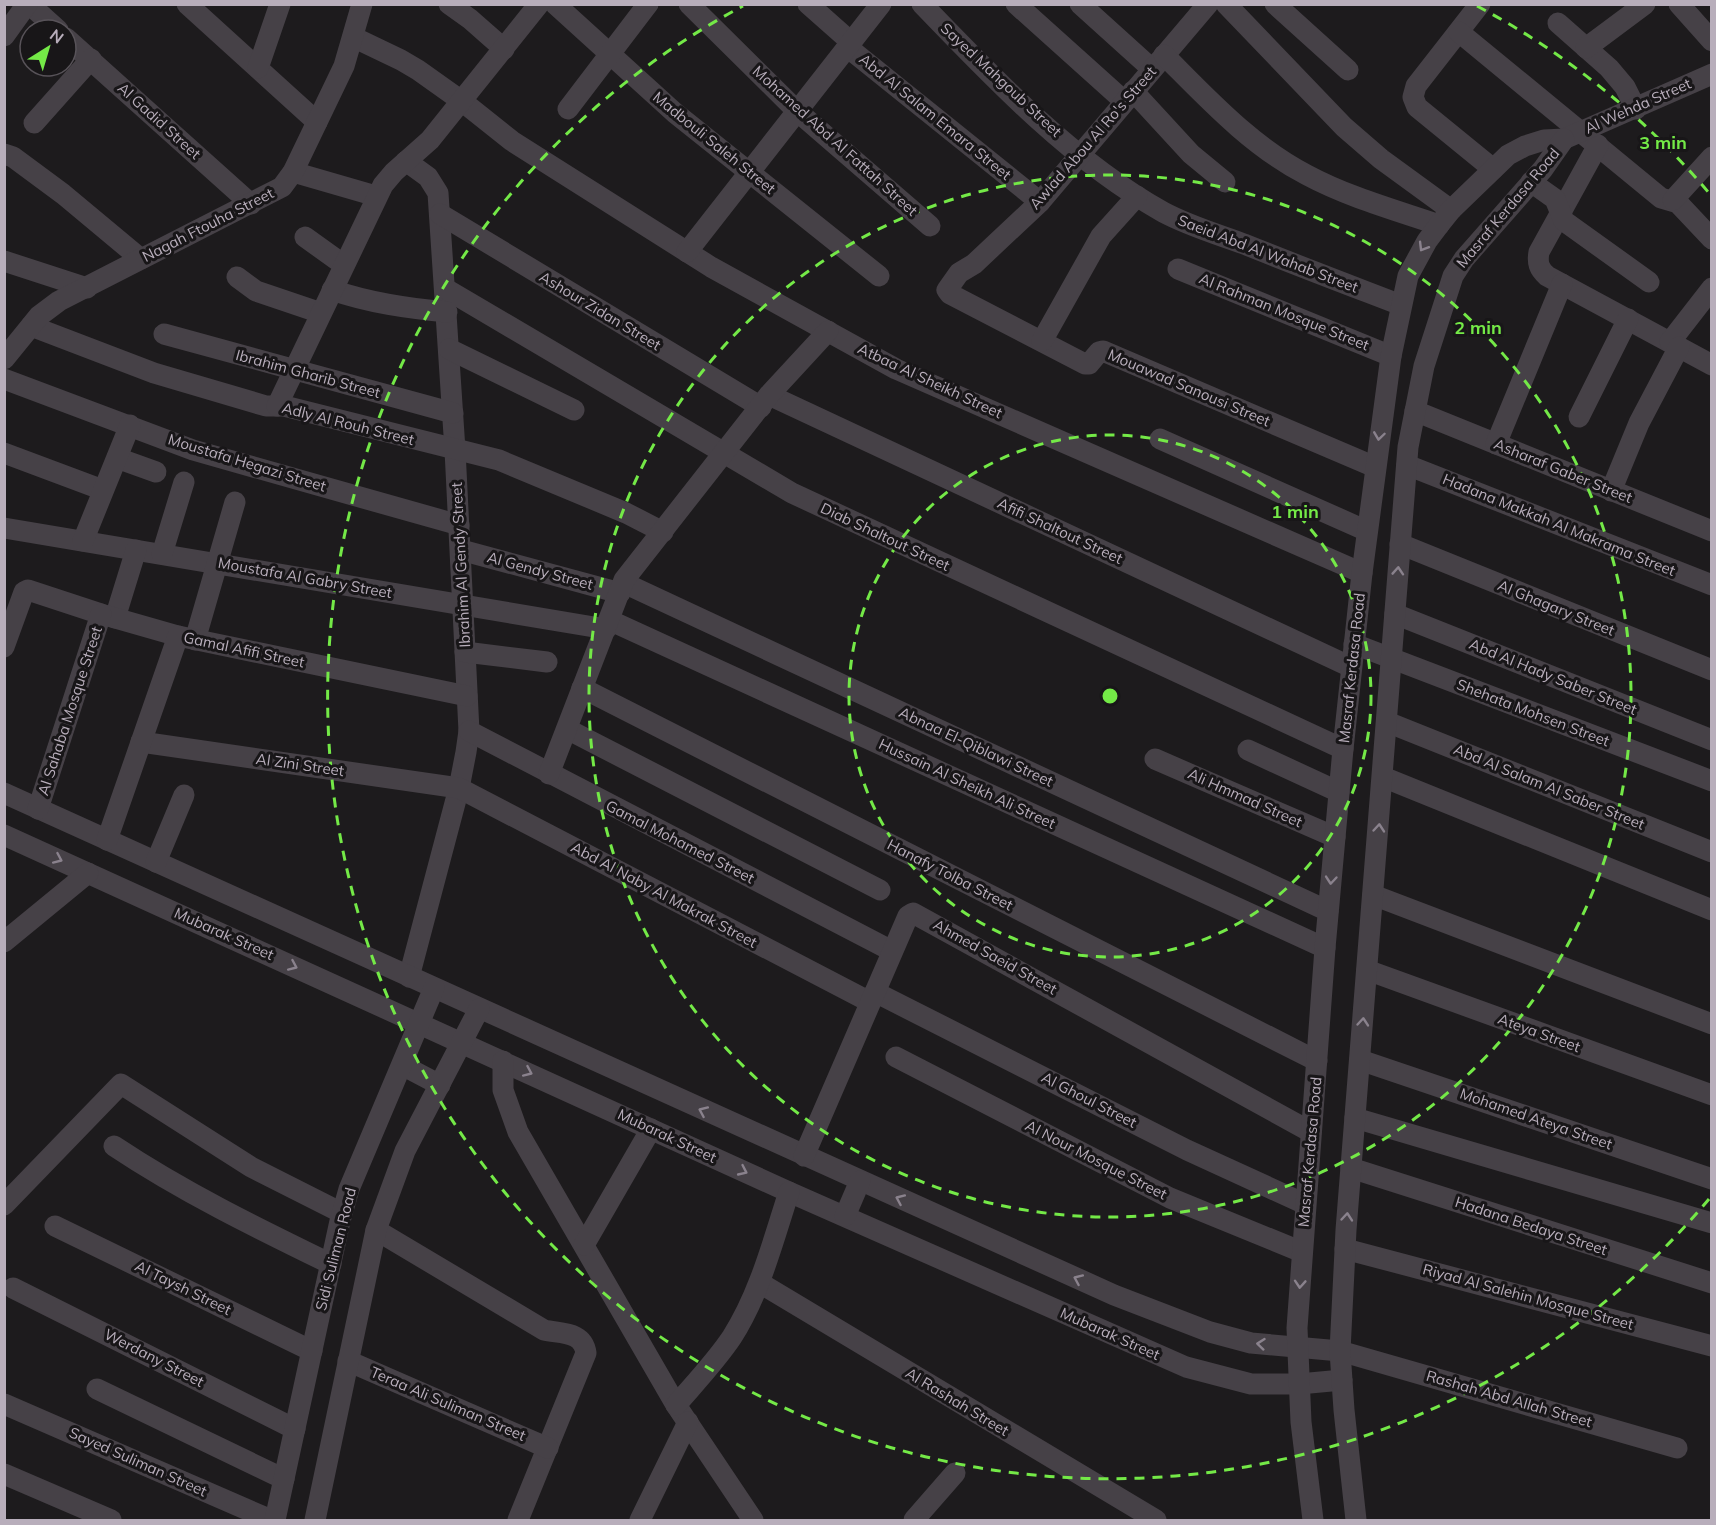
<svg xmlns="http://www.w3.org/2000/svg" width="1716" height="1525" viewBox="0 0 1716 1525" font-family="Mulish,sans-serif">
	<style>
		.lines { fill: none; stroke-linecap: round; stroke-linejoin: round }
		.minor { stroke: #464147; stroke-width: 21 }
		.oneway { stroke: #8a828d }
		.ring { fill: none; stroke: #74e947; stroke-width: 3; stroke-dasharray: 10 8 }
		.labels { text-anchor: middle; stroke-width: 6; stroke-linejoin: round; paint-order: stroke }
		.street-label { font-size: 15px; fill: #b8aebb; stroke: #181618 }
		.centre { fill: #74e947; stroke: #181618; stroke-width: 3 }
		.ring-label { font-size: 18px; text-anchor: middle; font-weight: bold; fill: #74e947; stroke: #181618; stroke-width: 6; stroke-linejoin: round; paint-order: stroke }
	</style>
	<rect width="100%" height="100%" fill="#1d1b1d"/>
	<g class="lines">
		<!-- minor -->
		<g class="minor">
			<path d="M29,4l29,26"/>
			<path d="M187,4l130,118"/>
			<path d="M449,4l21,15 34,30"/>
			<path d="M555,4l120,109 204,163"/>
			<path d="M689,4l108,107 133,115"/>
			<path d="M808,4l43,38 1,8 4,4 184,148"/>
			<path d="M922,4c72,75 151,158 241,208 26,14 54,22 81,32 52,21 105,41 157,61"/>
			<path d="M1016,4l108,97"/>
			<path d="M1080,4l72,65"/>
			<path d="M1208,4l-168,198 -66,62 -15,9 -12,17 3,4 135,70h4l10,-12 4,-1 272,116"/>
			<path d="M1226,4l118,123 37,32 70,51"/>
			<path d="M1275,4l73,66"/>
			<path d="M1480,4l-64,82 -3,11 4,10 76,62"/>
			<path d="M1679,4l33,37"/>
			<path d="M1558,23l51,45 16,19 11,22"/>
			<path d="M1459,32l202,166 17,5 34,36"/>
			<path d="M4,36l23,-32"/>
			<path d="M353,37l48,23 17,10 45,32 49,39 199,126 185,102 466,204"/>
			<path d="M66,38l185,166"/>
			<path d="M1586,48l59,-44"/>
			<path d="M1164,55c44,44 87,91 143,120 41,22 88,35 132,50"/>
			<path d="M258,68l22,-64"/>
			<path d="M1133,91l58,63 34,28"/>
			<path d="M568,109l80,-105"/>
			<path d="M34,123l57,-64"/>
			<path d="M1598,145l-59,107c-2,11 0,17 8,24l165,89"/>
			<path d="M4,154l9,3 50,37 78,65"/>
			<path d="M406,161l22,16 10,16 17,257 14,281 -3,21 -7,36 -50,189"/>
			<path d="M293,172l83,24"/>
			<path d="M1531,182l24,17 9,22 85,61"/>
			<path d="M1673,200l39,-43"/>
			<path d="M440,214l321,193"/>
			<path d="M305,237l39,28"/>
			<path d="M687,252l194,-248"/>
			<path d="M4,261l83,27"/>
			<path d="M1178,269l213,87"/>
			<path d="M237,277l19,14 65,22"/>
			<path d="M446,289l346,204 551,256"/>
			<path d="M332,290c38,13 75,18 115,22"/>
			<path d="M31,326l123,47 112,33h18l215,54 127,53 37,19"/>
			<path d="M164,334l289,79"/>
			<path d="M1042,341l59,-105 36,-40"/>
			<path d="M1670,342l42,-54"/>
			<path d="M449,349l125,61"/>
			<path d="M4,359l35,-43 20,-15 223,-114 11,-15 51,-106 18,-62"/>
			<path d="M4,379l189,71 266,75"/>
			<path d="M769,395l582,272"/>
			<path d="M277,406l106,-221 11,-13 36,-32 109,-136"/>
			<path d="M1415,411l297,120"/>
			<path d="M1579,417l49,-98"/>
			<path d="M1160,439l207,92"/>
			<path d="M1496,444l66,-160"/>
			<path d="M4,453l99,37"/>
			<path d="M117,458l39,14"/>
			<path d="M1407,465l305,120"/>
			<path d="M1611,491l28,-68 40,-76"/>
			<path d="M4,528l602,101"/>
			<path d="M83,541l47,-116"/>
			<path d="M1400,544l312,126"/>
			<path d="M461,550l159,43"/>
			<path d="M162,554l22,-72"/>
			<path d="M624,583l704,328"/>
			<path d="M1395,614l317,126"/>
			<path d="M115,618l21,-68"/>
			<path d="M609,620l716,328"/>
			<path d="M195,640l40,-138"/>
			<path d="M1354,644l358,137"/>
			<path d="M4,647l20,-55 4,-2 73,24 77,22 289,60"/>
			<path d="M465,652l82,10"/>
			<path d="M582,688l735,373"/>
			<path d="M1387,722l325,130"/>
			<path d="M567,729l313,161"/>
			<path d="M469,731l423,220"/>
			<path d="M141,742l318,46 411,214"/>
			<path d="M1248,750l91,42"/>
			<path d="M1155,759l180,78"/>
			<path d="M549,774l75,-194 145,-185 59,-64"/>
			<path d="M1383,777l329,133"/>
			<path d="M4,793l1110,502 96,37 41,11 89,8 337,97"/>
			<path d="M38,809l63,-195"/>
			<path d="M4,835l785,357 397,175 65,17h48l43,-4"/>
			<path d="M107,840l71,-204"/>
			<path d="M156,862l28,-67"/>
			<path d="M1373,895l339,129"/>
			<path d="M4,942l84,-69"/>
			<path d="M1367,970l345,125"/>
			<path d="M875,992l312,158 118,54"/>
			<path d="M896,1057l274,141 132,54"/>
			<path d="M1360,1060l352,119"/>
			<path d="M503,1061v29l15,42 158,273 77,115"/>
			<path d="M402,1065l38,20"/>
			<path d="M1355,1118l357,105"/>
			<path d="M114,1146c69,46 143,82 217,118"/>
			<path d="M804,1156l104,-240 5,-3 398,219"/>
			<path d="M1351,1168l361,115"/>
			<path d="M4,1205l117,-121 130,83 91,46"/>
			<path d="M845,1216l15,-35"/>
			<path d="M55,1226l257,125"/>
			<path d="M376,1230l168,100c17,4 39,1 42,23l-68,167"/>
			<path d="M584,1245l67,-116"/>
			<path d="M1345,1249l367,97"/>
			<path d="M760,1283l396,237"/>
			<path d="M13,1288l282,141"/>
			<path d="M348,1361l200,87"/>
			<path d="M97,1389l187,90"/>
			<path d="M4,1404l267,116"/>
			<path d="M676,1405c19,-22 40,-44 56,-68 28,-44 41,-96 57,-145"/>
			<path d="M4,1474l107,46"/>
			<path d="M275,1520l65,-299 9,-32 85,-201"/>
			<path d="M315,1520l61,-290 29,-79 74,-142"/>
			<path d="M640,1520l48,-98"/>
			<path d="M914,1520l41,-47"/>
			<path d="M1313,1520l-12,-98 -4,-94 28,-380 18,-199 19,-176 29,-217 17,-80 19,-35 12,-16 12,-15 57,-55 17,-9 19,-6 20,-1 148,-65"/>
			<path d="M1356,1520l-12,-110 -4,-59 6,-121 62,-783 16,-81 29,-90 11,-17 79,-90 21,-30"/>
		</g>
	</g>
	<!-- one-way arrows -->
	<defs><path id="oneway-chevron" d="M-2-3.5L2.5 0L-2 3.5" fill="none" stroke-width="1.6" stroke-linecap="round" stroke-linejoin="round" transform="scale(1.5)"/></defs>
	<g class="oneway">
		<use href="#oneway-chevron" transform="translate(1423 247) rotate(121)"/>
		<use href="#oneway-chevron" transform="translate(1379 436) rotate(98)"/>
		<use href="#oneway-chevron" transform="translate(1398 571) rotate(-86)"/>
		<use href="#oneway-chevron" transform="translate(1379 828) rotate(-85)"/>
		<use href="#oneway-chevron" transform="translate(58 859) rotate(24)"/>
		<use href="#oneway-chevron" transform="translate(1331 880) rotate(95)"/>
		<use href="#oneway-chevron" transform="translate(293 966) rotate(24)"/>
		<use href="#oneway-chevron" transform="translate(1363 1022) rotate(-85)"/>
		<use href="#oneway-chevron" transform="translate(528 1072) rotate(24)"/>
		<use href="#oneway-chevron" transform="translate(703 1111) rotate(-156)"/>
		<use href="#oneway-chevron" transform="translate(743 1171) rotate(25)"/>
		<use href="#oneway-chevron" transform="translate(900 1199) rotate(-156)"/>
		<use href="#oneway-chevron" transform="translate(1347 1217) rotate(-85)"/>
		<use href="#oneway-chevron" transform="translate(1078 1279) rotate(-156)"/>
		<use href="#oneway-chevron" transform="translate(1300 1284) rotate(94)"/>
		<use href="#oneway-chevron" transform="translate(1261 1344) rotate(-174)"/>
	</g>
	<!-- distance rings -->
	<g class="ring">
		<circle cx="1110" cy="696" r="261"/>
		<circle cx="1110" cy="696" r="521"/>
		<path d="M1709 1199A782 782 0 1 1 743 6M1477 6A782 782 0 0 1 1709 193"/>
	</g>
	<g class="labels">
		<!-- street labels -->
		<g class="street-label">
			<text transform="translate(1001 80) rotate(43)" y="5">Sayed Mahgoub Street</text>
			<text transform="translate(1638 106) rotate(-24)" y="5">Al Wehda Street</text>
			<text transform="translate(935 117) rotate(39)" y="5">Abd Al Salam Emara Street</text>
			<text transform="translate(159 121) rotate(42)" y="5">Al Gadid Street</text>
			<text transform="translate(1093 138) rotate(-49)" y="5">Awlad Abou Al Ro's Street</text>
			<text transform="translate(835 141) rotate(42)" y="5">Mohamed Abd Al Fattah Street</text>
			<text transform="translate(714 143) rotate(39)" y="5">Madbouli Saleh Street</text>
			<text transform="translate(1508 208) rotate(-50)" y="5">Masraf Kerdasa Road</text>
			<text transform="translate(208 225) rotate(-27)" y="5">Nagah Ftouha Street</text>
			<text transform="translate(1268 254) rotate(21)" y="5">Saeid Abd Al Wahab Street</text>
			<text transform="translate(600 311) rotate(31)" y="5">Ashour Zidan Street</text>
			<text transform="translate(1284 312) rotate(22)" y="5">Al Rahman Mosque Street</text>
			<text transform="translate(308 374) rotate(15)" y="5">Ibrahim Gharib Street</text>
			<text transform="translate(930 381) rotate(25)" y="5">Atbaa Al Sheikh Street</text>
			<text transform="translate(1189 388) rotate(23)" y="5">Mouawad Sanousi Street</text>
			<text transform="translate(348 424) rotate(14)" y="5">Adly Al Rouh Street</text>
			<text transform="translate(247 463) rotate(17)" y="5">Moustafa Hegazi Street</text>
			<text transform="translate(1563 471) rotate(22)" y="5">Asharaf Gaber Street</text>
			<text transform="translate(1559 525) rotate(22)" y="5">Hadana Makkah Al Makrama Street</text>
			<text transform="translate(1060 531) rotate(25)" y="5">Afifi Shaltout Street</text>
			<text transform="translate(885 537) rotate(25)" y="5">Diab Shaltout Street</text>
			<text transform="translate(461 565) rotate(-93)" y="5">Ibrahim Al Gendy Street</text>
			<text transform="translate(540 571) rotate(15)" y="5">Al Gendy Street</text>
			<text transform="translate(305 578) rotate(10)" y="5">Moustafa Al Gabry Street</text>
			<text transform="translate(1556 608) rotate(22)" y="5">Al Ghagary Street</text>
			<text transform="translate(244 650) rotate(12)" y="5">Gamal Afifi Street</text>
			<text transform="translate(1352 668) rotate(-84)" y="5">Masraf Kerdasa Road</text>
			<text transform="translate(1553 677) rotate(22)" y="5">Abd Al Hady Saber Street</text>
			<text transform="translate(70 711) rotate(-72)" y="5">Al Sahaba Mosque Street</text>
			<text transform="translate(1533 713) rotate(21)" y="5">Shehata Mohsen Street</text>
			<text transform="translate(976 747) rotate(25)" y="5">Abnaa El-Qiblawi Street</text>
			<text transform="translate(300 765) rotate(8)" y="5">Al Zini Street</text>
			<text transform="translate(967 784) rotate(25)" y="5">Hussain Al Sheikh Ali Street</text>
			<text transform="translate(1549 787) rotate(22)" y="5">Abd Al Salam Al Saber Street</text>
			<text transform="translate(1245 798) rotate(24)" y="5">Ali Hmmad Street</text>
			<text transform="translate(680 842) rotate(27)" y="5">Gamal Mohamed Street</text>
			<text transform="translate(950 875) rotate(27)" y="5">Hanafy Tolba Street</text>
			<text transform="translate(664 895) rotate(28)" y="5">Abd Al Naby Al Makrak Street</text>
			<text transform="translate(224 934) rotate(24)" y="5">Mubarak Street</text>
			<text transform="translate(995 957) rotate(29)" y="5">Ahmed Saeid Street</text>
			<text transform="translate(1539 1033) rotate(20)" y="5">Ateya Street</text>
			<text transform="translate(1089 1100) rotate(27)" y="5">Al Ghoul Street</text>
			<text transform="translate(1536 1119) rotate(19)" y="5">Mohamed Ateya Street</text>
			<text transform="translate(667 1136) rotate(25)" y="5">Mubarak Street</text>
			<text transform="translate(1310 1152) rotate(-85)" y="5">Masraf Kerdasa Road</text>
			<text transform="translate(1096 1160) rotate(27)" y="5">Al Nour Mosque Street</text>
			<text transform="translate(1531 1226) rotate(18)" y="5">Hadana Bedaya Street</text>
			<text transform="translate(336 1249) rotate(-76)" y="5">Sidi Suliman Road</text>
			<text transform="translate(183 1288) rotate(26)" y="5">Al Taysh Street</text>
			<text transform="translate(1528 1297) rotate(15)" y="5">Riyad Al Salehin Mosque Street</text>
			<text transform="translate(1110 1334) rotate(24)" y="5">Mubarak Street</text>
			<text transform="translate(154 1358) rotate(27)" y="5">Werdany Street</text>
			<text transform="translate(1509 1399) rotate(16)" y="5">Rashah Abd Allah Street</text>
			<text transform="translate(957 1402) rotate(31)" y="5">Al Rashah Street</text>
			<text transform="translate(448 1404) rotate(23)" y="5">Teraa Ali Suliman Street</text>
			<text transform="translate(138 1462) rotate(24)" y="5">Sayed Suliman Street</text>
		</g>
	</g>
	<circle cx="1110" cy="696" r="9" class="centre"/>
	<g class="ring-label">
		<text x="1663" y="149">3 min</text>
		<text x="1478" y="334">2 min</text>
		<text x="1295" y="518">1 min</text>
	</g>
	<!-- border -->
	<rect width="1716" height="1525" fill="none" stroke="#b8aebb" stroke-width="12"/>
	<!-- north arrow -->
	<g transform="translate(48 48) rotate(37)"><circle r="28" fill="#181618" stroke="#585359" stroke-width="1.5"/>
	<path d="M0-4.5L10 22L0 15L-10 22Z" fill="#74e947"/>
	<text y="-9" font-size="16" font-weight="bold" text-anchor="middle" fill="#b8aebb">N</text>
	</g>
</svg>
